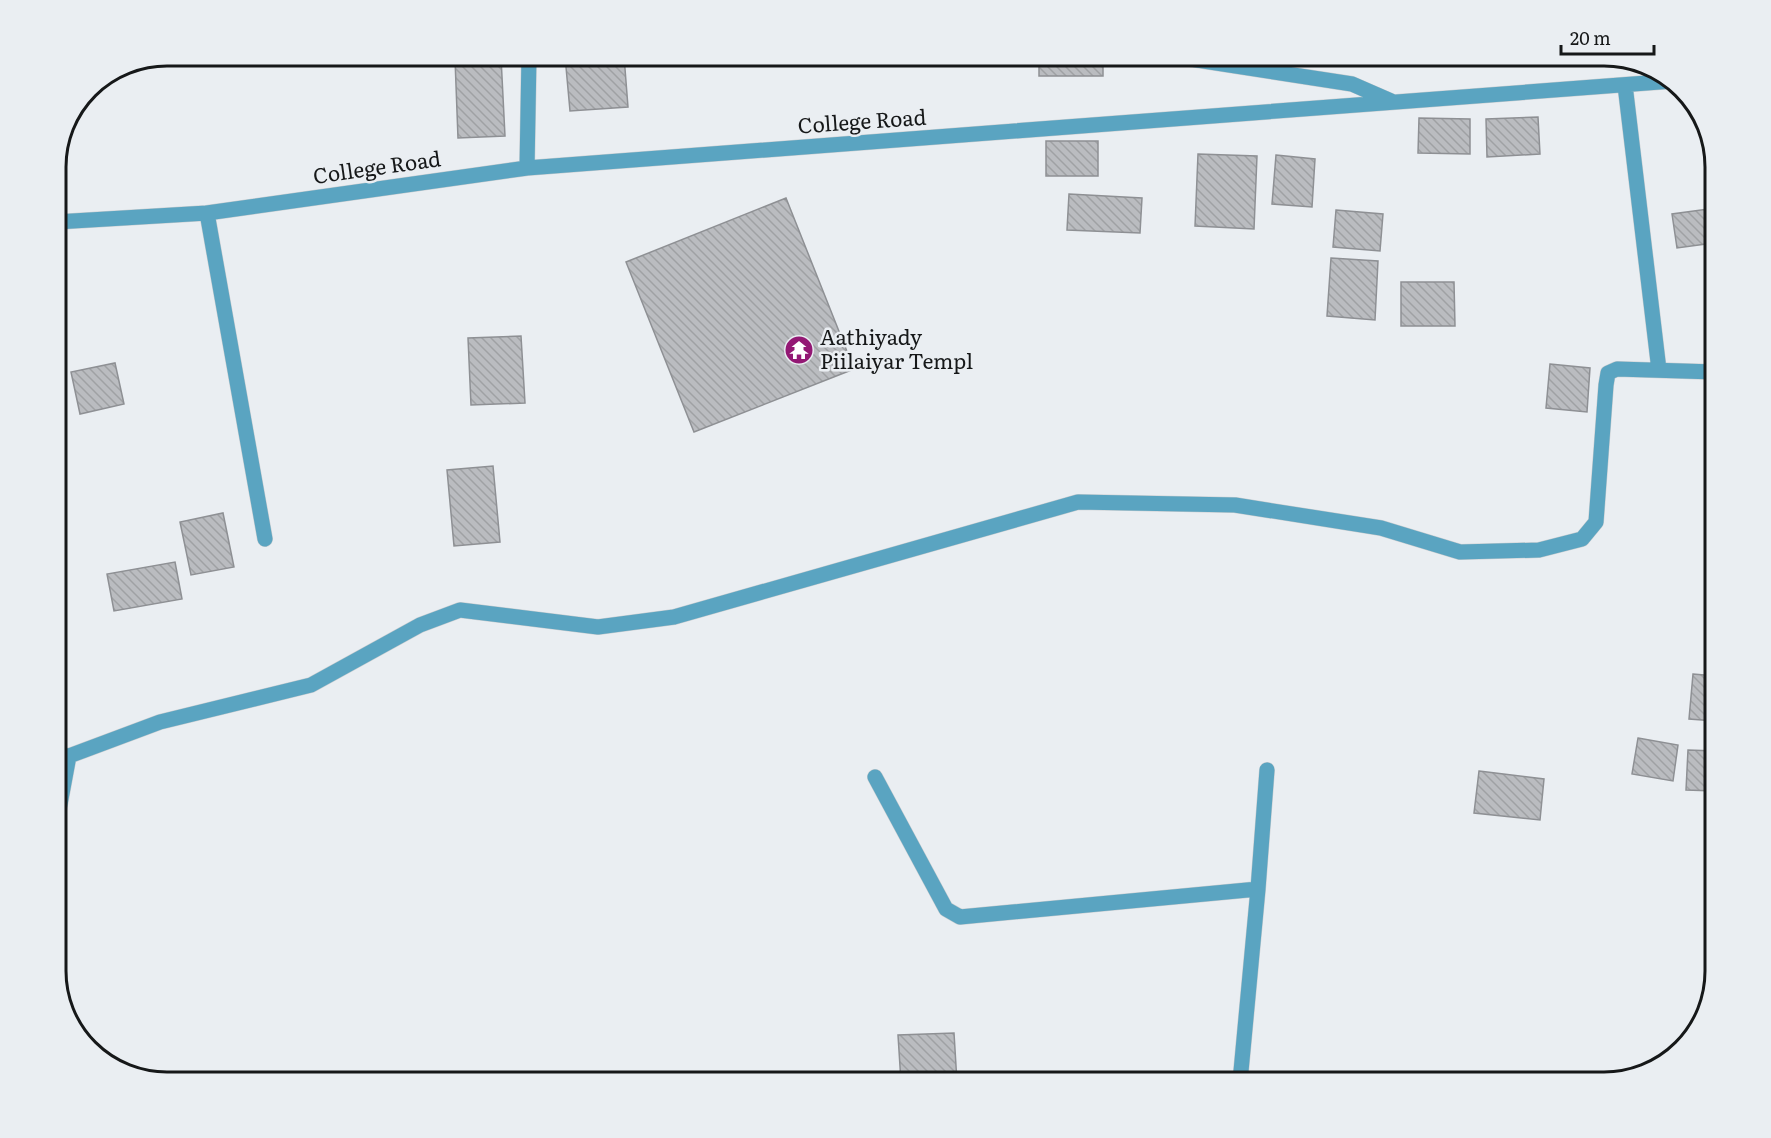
<svg xmlns="http://www.w3.org/2000/svg" width="1771" height="1138" font-family="Literata,serif">
<defs>
<pattern id="building-back-hatch" width="6" height="6" patternUnits="userSpaceOnUse" patternTransform="scale(1.5)"><rect width="6" height="6" fill="#babcc0"/><path d="M-1 5l2 2M0 0l6 6M5-1l2 2" fill="none" stroke="#9fa1a4"/></pattern>
</defs>
<rect width="100%" height="100%" fill="#eaeef2"/>
<!-- building -->
<path fill="url(#building-back-hatch)" stroke="#8e9094" stroke-width="1.5" d="M565,56H624L628,107L570,111Z
M1039,56H1103V76H1039Z
M501,57L505,136L458,138L455,59Z
M1538,117L1540,154L1487,157L1486,119Z
M1419,118L1470,119V154L1418,153Z
M1046,141H1098V176H1046Z
M1198,154L1257,156L1254,229L1195,226Z
M1276,155L1315,159L1312,207L1272,204Z
M1069,194L1142,198L1140,233L1067,230Z
M786,198L854,369L694,432L626,262Z
M1708,209L1713,243L1677,248L1672,214Z
M1336,210L1383,214L1380,251L1333,247Z
M1331,258L1378,261L1375,320L1327,316Z
M1401,282H1454L1455,326H1401Z
M521,336L525,403L471,405L468,338Z
M115,363L124,404L80,414L71,372Z
M1550,364L1590,368L1587,412L1546,408Z
M493,466L500,542L454,546L447,470Z
M223,513L234,567L191,575L180,522Z
M175,562L182,599L114,611L107,574Z
M1693,674L1715,676V721L1689,719Z
M1638,738L1678,745L1673,781L1632,774Z
M1688,750L1715,751V791L1686,790Z
M1479,771L1544,779L1540,820L1474,813Z
M954,1033L957,1082H901L898,1035Z"/>
<g fill="none" stroke-linecap="round" stroke-linejoin="round">
<!-- minor casing -->
<g stroke="#c8cccf" stroke-width="16">
<path id="minor" d="M1182,56L1184,58L1352,84L1391,101
M1625,85L1659,370
M527,168L529,56
M207,213L265,539
M56,222L207,213L527,168L1673,81
M56,755L69,756L160,722L311,685L420,625L460,610L598,627L674,617L1078,502L1235,505L1381,528L1460,552L1539,550L1582,539L1596,522L1606,385L1608,373L1617,369L1715,372
M875,777L946,909L960,917L1258,889
M56,826L69,756
M1240,1082L1258,889L1267,770"/>
</g>
<!-- minor -->
<use href="#minor" stroke="#5aa4c1" stroke-width="15"/>
</g>
<!-- icons -->
<defs>
<g id="temple-disc" transform="scale(1.5)"><circle r="9.5" fill="#931874" stroke="#eaeef2"/><path d="M0-6L5-2H3V0L6.5 2.5H4V6H1.5V3h-3V6H-4V2.5H-6.5L-3 0V-2H-5Z" fill="#fff"/></g>
</defs>
<g fill-rule="evenodd">
<use href="#temple-disc" x="799" y="350"/>
</g>
<g text-anchor="middle" stroke-width="5" stroke-linejoin="round" paint-order="stroke">
<!-- street labels -->
<g font-size="21" fill="#161819" stroke="#eaeef2">
<text transform="translate(862 122) rotate(-4)" y="7">College Road</text>
<text transform="translate(377 168) rotate(-8)" y="7">College Road</text>
</g>
<!-- poi labels -->
<g font-size="21" fill="#161819" stroke="#eaeef2" text-anchor="start">
<text x="820" y="345">Aathiyady<tspan x="820" dy="24">Piilaiyar Templ</tspan></text>
</g>
</g>
<!-- crop -->
<path d="M0 0H1771V1138H0ZM167 66H1604A101 101 0 0 1 1705 167V971A101 101 0 0 1 1604 1072H167A101 101 0 0 1 66 971V167A101 101 0 0 1 167 66Z" fill="#eaeef2" fill-rule="evenodd"/>
<path fill="none" stroke="#161819" stroke-width="3" d="M167 66H1604A101 101 0 0 1 1705 167V971A101 101 0 0 1 1604 1072H167A101 101 0 0 1 66 971V167A101 101 0 0 1 167 66Z"/>
<!-- scale -->
<path d="M1561 45v9h93v-9" fill="none" stroke="#161819" stroke-width="3"/>
<text x="1570" y="45" font-size="18" fill="#161819" stroke="#eaeef2" stroke-width="4.5" paint-order="stroke">20 m</text>
</svg>
